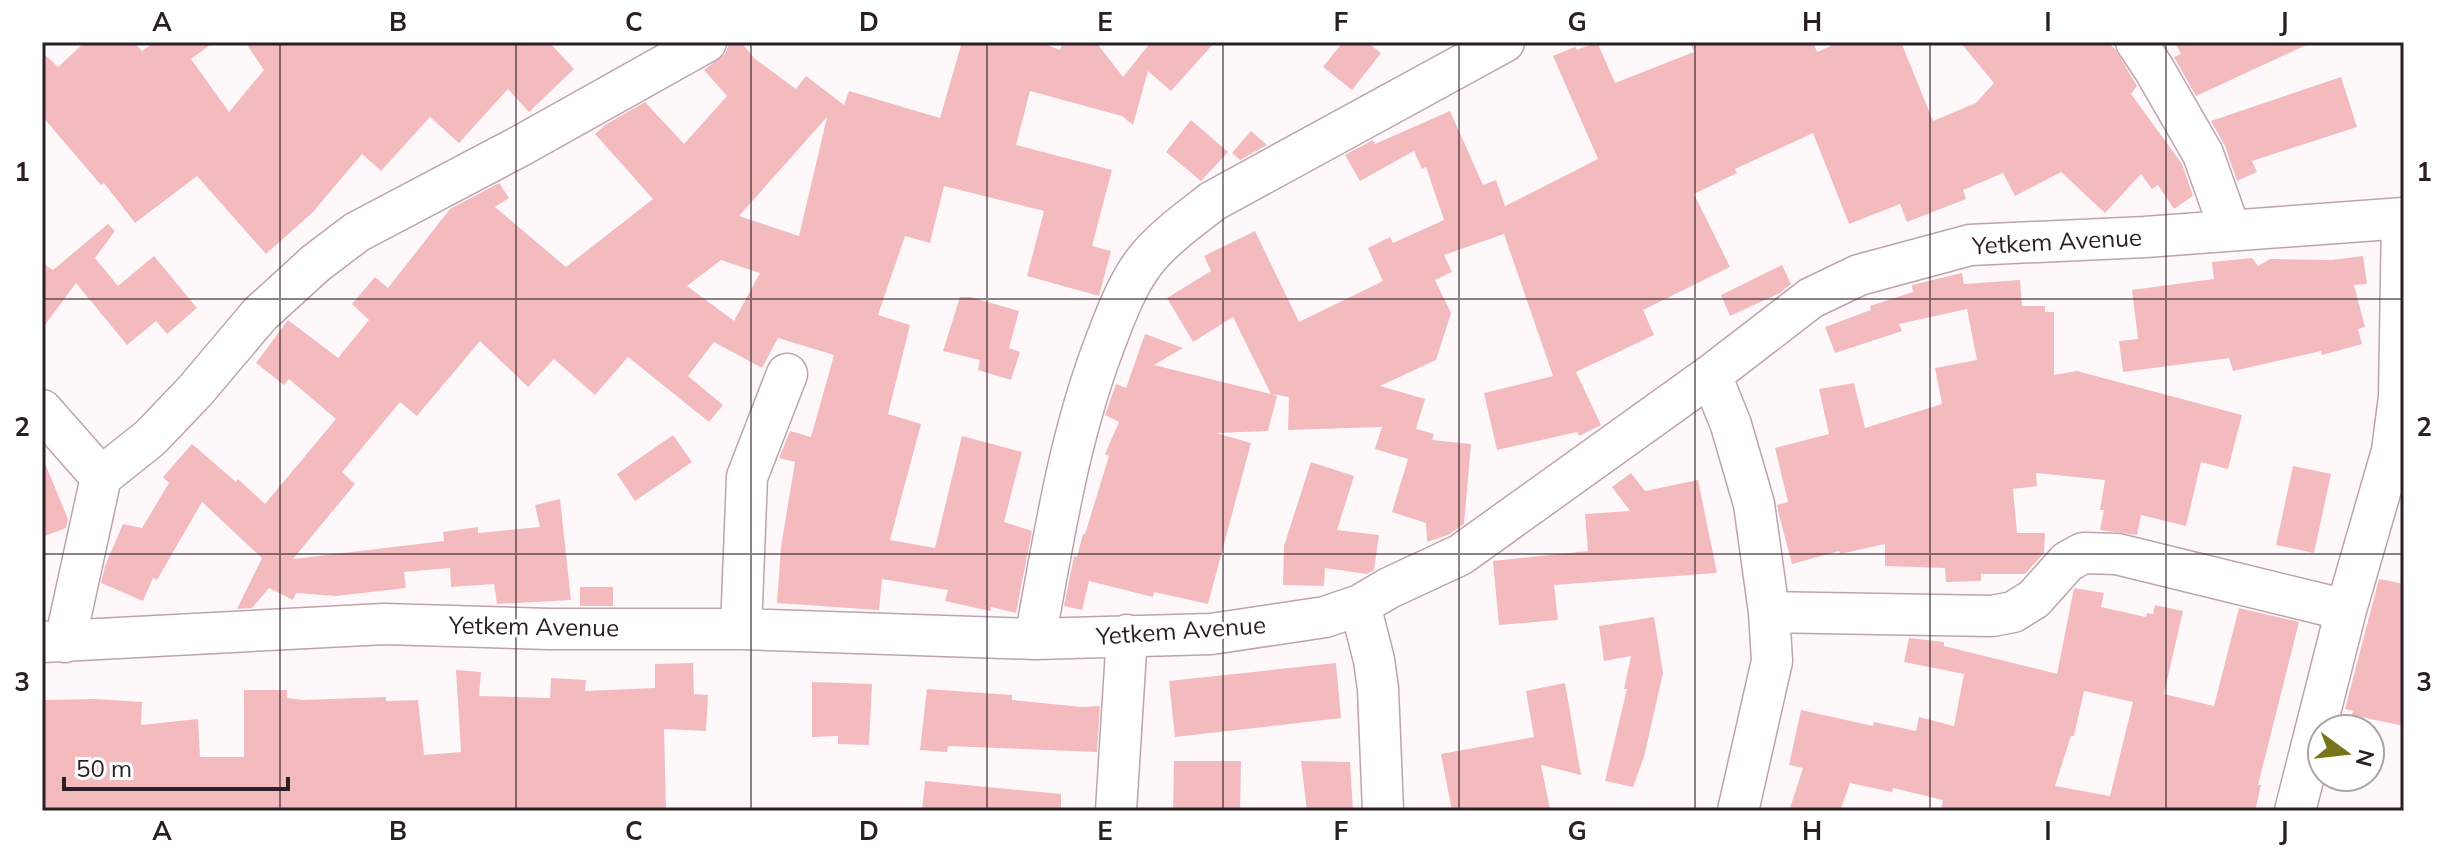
<svg xmlns="http://www.w3.org/2000/svg" width="2446" height="853" font-family="Mulish,sans-serif">
<rect width="100%" height="100%" fill="#fef8fa"/>
<!-- building -->
<path fill="#f4bbbe" fill-rule="evenodd" d="M85,42H134L142,51L155,42H214L191,59L229,112L264,70L245,42H549L574,69L529,112L508,89L459,143L430,117L381,171L362,154L312,213L266,254L197,176L135,223L104,183L101,185L42,116V52L58,67Z
M730,42H741L755,59L796,89L806,76L844,105L849,91L940,118L962,42H1040L1060,50L1063,42H1096L1123,77L1151,42H1215L1171,91L1148,71L1133,125L1122,116L1030,91L1016,145L1112,170L1092,246L1111,251L1099,296L1027,276L1044,211L944,186L930,243L905,236L878,315L910,325L888,414L921,424L890,540L935,548L962,436L1022,452L1004,522L1032,531L1016,613L991,607L990,611L945,601L948,590L882,579L879,610L777,603L781,547L795,462L779,458L790,431L811,437L834,355L778,338L762,368L714,342L688,376L723,405L709,422L628,357L595,395L554,359L528,387L480,341L417,416L400,402L342,472L355,484L293,559L444,541L443,532L478,527V533L540,527L535,505L560,499L571,600L497,604L494,584L451,587L450,568L404,572L406,588L336,596L296,593L293,600L269,588L252,608L237,609L262,558L202,502L157,580L153,578L143,601L101,583L105,566L123,524L142,528L169,483L163,477L192,444L236,482L238,479L265,504L336,419L289,379L284,385L256,363L288,320L338,358L369,320L352,304L375,277L388,288L450,209L499,183L509,198L495,207L566,267L653,199L595,134L605,125L645,102L684,144L727,96L704,70L725,54ZM827,117L799,236L739,216ZM721,260L760,273L734,321L687,286Z
M1343,42H1367L1381,53L1352,90L1323,67Z
M1597,42L1615,83L1694,52L1690,42H1813L1817,52L1840,42H1901L1933,121L1976,103L1994,83L1960,42H2107L2115,49L2137,86L2131,94L2182,164L2193,196L2174,209L2158,185L2152,189L2141,174L2105,213L2061,172L2015,196L2003,173L1963,190L1966,199L1907,222L1900,204L1849,224L1813,133L1735,169L1737,173L1694,194L1730,267L1643,310L1654,335L1576,372L1601,425L1579,436L1577,432L1497,450L1484,393L1553,376L1504,234L1444,255L1452,272L1435,280L1451,313L1436,360L1380,386L1425,399L1416,429L1434,434L1432,440L1471,444L1464,524L1448,535L1427,542L1426,523L1392,512L1408,459L1375,449L1382,427L1288,430L1289,397L1271,394L1277,396L1268,431L1216,433L1251,443L1208,604L1154,592L1153,597L1089,581L1082,610L1064,606L1074,556L1077,557L1083,534H1085L1109,456L1105,454L1119,422L1105,415L1116,384L1126,388L1145,334L1183,348L1154,365L1271,394L1233,317L1193,342L1167,298L1211,271L1204,256L1255,231L1299,322L1383,281L1368,248L1390,237L1393,243L1444,220L1426,167L1422,169L1414,151L1360,181L1345,155L1373,140L1375,144L1450,111L1483,185L1496,180L1505,206L1598,159L1553,56L1575,47L1577,50Z
M2175,42H2313L2196,96L2174,57L2181,54Z
M2341,77L2357,127L2252,161L2257,172L2237,181L2225,146L2211,121Z
M1191,120L1228,152L1201,181L1166,152Z
M1251,131L1267,145L1240,160L1232,153Z
M108,224L115,231L95,258L118,286L154,256L197,308L167,334L156,321L127,345L76,283L42,329V263L53,270Z
M2363,256L2367,284L2354,285L2365,327L2358,329L2362,344L2322,355L2321,351L2233,371L2229,358L2123,372L2119,341L2138,339L2132,290L2214,279L2212,262L2252,258L2258,266L2270,259L2332,260Z
M1782,265L1791,284L1780,293L1730,316L1721,295Z
M1962,273L1964,284L2020,280L2022,306H2045V312H2054V375L2077,371L2242,415L2228,469L2201,462L2186,526L2141,515L2137,535L2100,530L2104,510H2100L2105,480L2036,473L2037,486L2013,489L2017,533H2045L2044,553L2025,574H1981V581L1946,582L1945,568L1885,566V544L1840,554L1839,551L1792,564L1779,515L1777,505L1788,502L1775,448L1829,434L1819,389L1854,383L1865,428L1942,404L1935,368L1977,360L1967,309L1899,324L1902,331L1835,353L1825,327L1871,310L1870,306L1913,292L1912,285Z
M960,297H970L1019,311L1009,348L1020,352L1011,380L978,370L980,360L943,351Z
M673,435L692,462L635,501L617,474Z
M42,456L68,519L66,528L42,537Z
M1311,462L1354,476L1337,530L1379,535L1374,570L1367,574L1325,568L1324,586L1283,585L1284,546Z
M2293,466L2331,474L2314,553L2276,545Z
M1631,473L1645,491L1698,480L1717,573L1554,585L1558,620L1499,625L1493,561L1588,551L1585,514L1630,511L1612,487Z
M2379,579L2404,584V726L2352,715L2353,711L2345,709Z
M580,587H613V606H580Z
M2074,588L2104,593L2101,607L2146,617L2147,613L2153,614L2155,605L2183,611L2164,694L2214,706L2239,608L2299,622L2258,785H2261L2255,811H1941L1943,800L1893,788L1892,792L1850,783L1840,811H1789L1803,768L1789,765L1801,710L1873,726L1874,722L1916,731L1919,717L1954,726L1964,674L1904,662L1909,638L1944,642V646L2057,674ZM2084,691L2133,702L2110,796L2055,786L2071,736H2074Z
M1654,617L1663,673L1644,757L1633,787L1605,781L1627,689H1624L1631,656L1604,661L1599,626Z
M693,663L694,694L708,695L706,731L664,729L666,811H42V700L95,699L142,702L141,725L198,719L200,757H244V690H287V698L303,700L386,697V701L418,700L424,755L461,752L456,670L481,672L479,696L550,698L551,678L586,680L585,691L655,688V664Z
M1336,663L1341,718L1175,737L1169,681Z
M812,682L872,684L869,745L838,744V736L812,737Z
M1565,683L1581,775L1541,765L1550,809L1537,811H1452L1441,754L1534,737L1526,691Z
M927,689L1012,695V700L1082,707L1100,706L1097,752L948,746L947,752L920,750Z
M1174,761H1241L1240,811H1173Z
M1301,761L1350,762L1353,811H1307Z
M925,781L1061,794V811H922Z"/>
<g fill="none" stroke-linecap="round" stroke-linejoin="round">
<!-- minor casing -->
<g stroke="#bda3ad" stroke-width="43">
<path id="minor" d="M2136,42L2154,69L2203,154L2230,230
M1711,375L1731,425L1754,504L1769,612L1772,661L1738,811
M42,410L101,477L65,642
M101,477L150,438L195,391L260,314L316,263L357,232L522,145L706,42
M1360,605L1374,660L1378,689L1383,811
M1769,612L1992,616L2013,612L2034,599L2067,562L2083,553L2117,554L2346,610
M741,629L747,477L787,374
M1035,639C1054,538 1068,440 1105,343C1115,317 1127,284 1145,261C1163,238 1190,219 1213,201L1504,42
M42,642L384,624L549,629H741L1035,639L1211,634L1325,617L1360,605L1389,588L1460,555L1711,375L1811,298L1859,275L1970,245L2145,237L2404,218
M1116,811L1127,635
M2295,811L2346,610L2392,451L2399,397L2402,218"/>
</g>
<!-- minor -->
<use href="#minor" stroke="#fff" stroke-width="40"/>
</g>
<!-- grid -->
<path fill="none" stroke="#2a1f24" stroke-width="2" stroke-opacity="0.55" d="M280,42V811M516,42V811M751,42V811M987,42V811M1223,42V811M1459,42V811M1695,42V811M1930,42V811M2166,42V811M42,299H2404M42,554H2404"/>
<g text-anchor="middle" stroke-width="6" stroke-linejoin="round" paint-order="stroke">
<!-- street labels -->
<g font-size="24" fill="#2a1f24" stroke="#fff">
<text transform="translate(2057 242) rotate(-3)" y="8">Yetkem Avenue</text>
<text transform="translate(534 627) rotate(1)" y="8">Yetkem Avenue</text>
<text transform="translate(1181 631) rotate(-4)" y="8">Yetkem Avenue</text>
</g>
</g>
<!-- border -->
<rect width="2446" height="853" fill="none" stroke="#ffffff" stroke-width="88"/>
<!-- north arrow -->
<g transform="translate(2346 753) rotate(105)"><circle r="38" fill="#ffffff" stroke="#aaa5a7" stroke-width="2"/>
<path d="M0-6L14 30L0 20L-14 30Z" fill="#787419"/>
<text y="-12" font-size="22" font-weight="bold" text-anchor="middle" fill="#2a1f24">N</text>
</g>
<!-- scale -->
<path d="M64 777v12h224v-12" fill="none" stroke="#2a1f24" stroke-width="4"/>
<text x="76" y="777" font-size="24" fill="#2a1f24" stroke="#ffffff" stroke-width="6" paint-order="stroke">50 m</text>
<rect x="44" y="44" width="2358" height="765" fill="none" stroke="#2a1f24" stroke-width="3"/>
<g font-size="26" text-anchor="middle" font-weight="bold" fill="#2a1f24">
<text x="162" y="31">A</text>
<text x="398" y="31">B</text>
<text x="634" y="31">C</text>
<text x="869" y="31">D</text>
<text x="1105" y="31">E</text>
<text x="1341" y="31">F</text>
<text x="1577" y="31">G</text>
<text x="1812" y="31">H</text>
<text x="2048" y="31">I</text>
<text x="2284" y="31">J</text>
<text x="22" y="181">1</text>
<text x="2424" y="181">1</text>
<text x="22" y="436">2</text>
<text x="2424" y="436">2</text>
<text x="22" y="691">3</text>
<text x="2424" y="691">3</text>
<text x="162" y="840">A</text>
<text x="398" y="840">B</text>
<text x="634" y="840">C</text>
<text x="869" y="840">D</text>
<text x="1105" y="840">E</text>
<text x="1341" y="840">F</text>
<text x="1577" y="840">G</text>
<text x="1812" y="840">H</text>
<text x="2048" y="840">I</text>
<text x="2284" y="840">J</text>
</g>
</svg>
